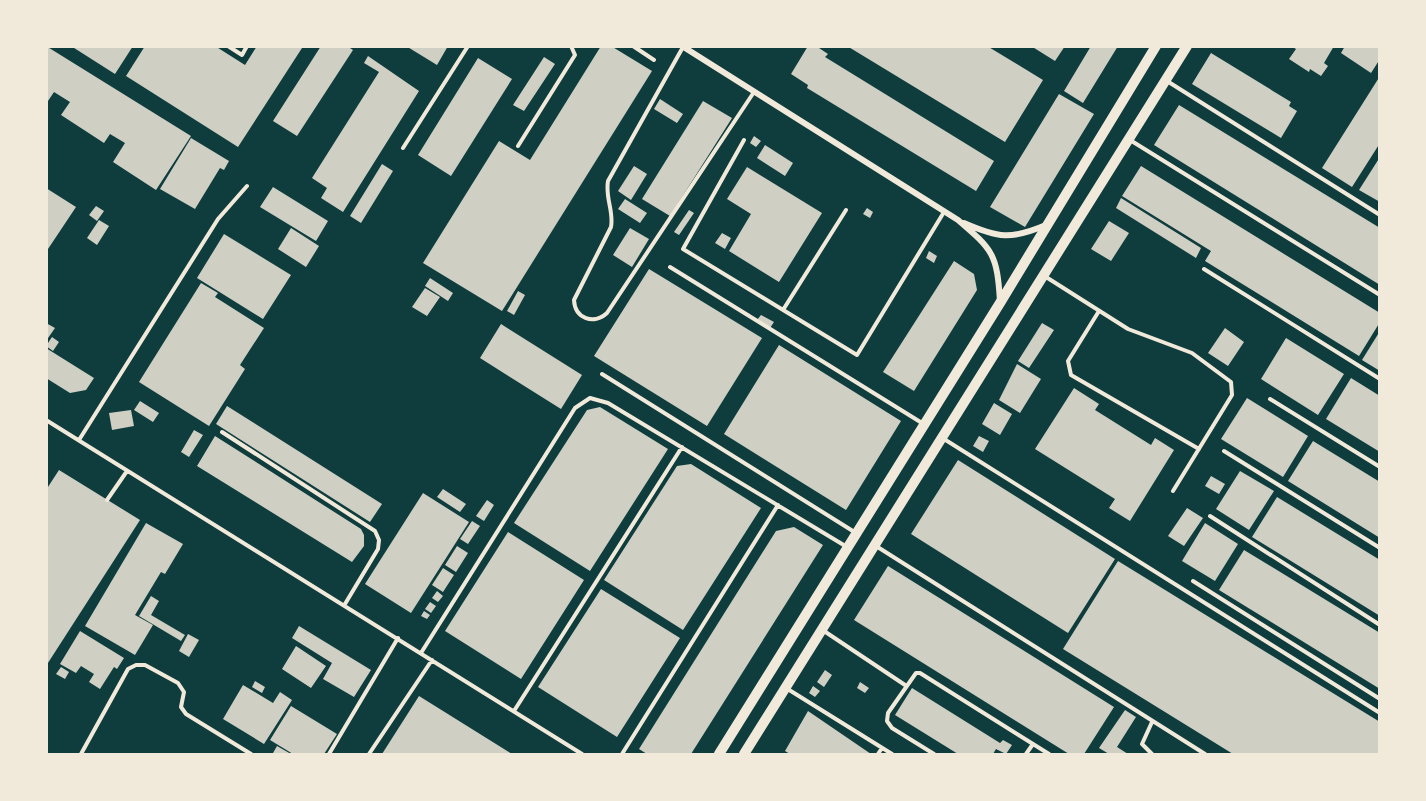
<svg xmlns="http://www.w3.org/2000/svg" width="1426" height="801" font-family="Overpass,sans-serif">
<rect width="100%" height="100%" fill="#0f3d3e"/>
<!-- building -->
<path fill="#cfcfc3" d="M46,46L191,136L156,190L113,162L125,143L110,134L104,143L61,115L70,102L54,92L46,104Z
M71,46H133L115,74Z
M145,46H215L245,65L257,46L302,48L238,147L126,76Z
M321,46H347L353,50L297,136L273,121Z
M406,46H448L437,65Z
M601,46H611L652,71L502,311L423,263L499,141L530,160Z
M808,46H816L828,54L825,57L994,161L976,191L807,88L808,85L791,74Z
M847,46H987L1043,80L1005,142Z
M1031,46H1065L1055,61Z
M1091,46H1118L1083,103L1064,91Z
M1291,46H1334L1324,63L1328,66L1321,76L1310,69L1309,72L1289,59L1296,49Z
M1345,46H1380V59L1371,73L1341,53Z
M1211,53L1291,102L1289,106L1297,111L1281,138L1192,84Z
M368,56L419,91L343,212L321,198L327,188L312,178L379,72L364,63Z
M544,57L555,64L524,111L513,105Z
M478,58L512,79L451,176L418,155Z
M1380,76V143L1352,187L1322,168Z
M1059,94L1094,114L1025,227L990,207Z
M660,99L683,114L677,123L654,109Z
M703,101L732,118L670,216L642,199Z
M1179,105L1380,228V285L1154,145Z
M754,136L761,141L756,147L750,143Z
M191,138L229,161L224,170L220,168L195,209L160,189Z
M765,145L793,163L785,176L757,158Z
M1380,157V202L1359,190Z
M382,164L393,171L361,223L350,216Z
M634,166L647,174L631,200L618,191Z
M1141,166L1380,313V322L1359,356L1205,261L1211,251L1122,196Z
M747,167L822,213L779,282L729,251L751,214L727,199Z
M273,187L328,221L316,241L260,207Z
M46,188L76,207L46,252Z
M1121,198L1201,248L1196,258L1116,208Z
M625,199L647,213L640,223L618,209Z
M96,206L104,211L97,221L89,215Z
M867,208L873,212L870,218L863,214Z
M689,210L694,213L679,235L674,232Z
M99,220L109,226L97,245L87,238Z
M1109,221L1129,233L1111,261L1091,249Z
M291,228L319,246L306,267L278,249Z
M630,228L649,239L632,267L613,255Z
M722,233L731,238L725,249L715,243Z
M224,234L291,275L263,319L197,278Z
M929,251L937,256L934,263L926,258Z
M954,261L974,274L977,290L914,391L883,372Z
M649,269L762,338L707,426L594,356Z
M430,278L453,293L448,301L425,286Z
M201,283L218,293L215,297L264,328L240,365L245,369L209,426L139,382Z
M425,288L440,297L427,316L412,307Z
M518,291L525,295L514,315L507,311Z
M761,315L774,322L770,328L757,320Z
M46,323L55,328L46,341Z
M1042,323L1054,330L1029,368L1018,361Z
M501,324L582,375L561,409L480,358Z
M1225,328L1244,342L1228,366L1208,353Z
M1380,331V371L1362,360Z
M52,337L59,342L53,351L46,346Z
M1286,338L1344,374L1318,415L1261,379Z
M779,345L901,421L846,510L724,434Z
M46,348L94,378L86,390L70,393L46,378Z
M1017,364L1041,379L1020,413L999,400Z
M1351,378L1380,396V452L1326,419Z
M1074,388L1099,404L1095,410L1151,445L1155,438L1174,450L1130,521L1109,508L1115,499L1035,449Z
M1247,398L1308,436L1283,477L1221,439Z
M140,401L159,413L153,422L134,410Z
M994,403L1012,414L1000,435L982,424Z
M227,406L382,504L370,522L216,424Z
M600,407L668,449L590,571L514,523L587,410Z
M131,410L134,426L112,430L109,413Z
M194,430L203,435L189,457L181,452Z
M215,436L361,529L364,535V546L352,562L197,466Z
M979,436L989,441L983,452L973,446Z
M1313,441L1380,482V538L1288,481Z
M958,460L1115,559L1068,633L911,534Z
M691,464L761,508L683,630L604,580L677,466Z
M59,470L140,520L46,666V490Z
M1240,471L1274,491L1249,530L1216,509Z
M1211,476L1225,484L1219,494L1205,486Z
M443,489L466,504L460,512L437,497Z
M423,493L469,522L411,613L365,584Z
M1277,497L1380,560V616L1252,537Z
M487,500L494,505L484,521L476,516Z
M1187,508L1203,518L1184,546L1168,536Z
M472,521L480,526L468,544L460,539Z
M146,523L183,544L165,574L161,572L135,615L153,625L135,655L85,626Z
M1205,523L1238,544L1215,581L1182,561Z
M794,527L823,545L691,754H647L639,749L776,531Z
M508,532L584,580L521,679L445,631Z
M457,546L468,553L456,572L445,565Z
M1244,550L1380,633V689L1219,590Z
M1118,561L1380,722V754H1233L1063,649Z
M888,566L1114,707L1084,754H1069L854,620Z
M443,568L454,575L443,592L432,585Z
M601,589L680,638L617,737L538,687Z
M437,591L443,596L438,602L432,598Z
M151,596L159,601L151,615L185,635L181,641L139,616Z
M430,602L436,606L431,613L425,609Z
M424,611L430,615L427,619L421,616Z
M299,626L371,670L354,697L323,679L332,663L292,638Z
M80,631L124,658L117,669L114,667L100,689L89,682L94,674L81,666L76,673L60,664Z
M188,634L199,640L189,657L179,651Z
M296,646L326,666L311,688L282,669Z
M61,667L69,672L65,679L56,674Z
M825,670L832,675L824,687L817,682Z
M255,681L265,687L262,693L252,687Z
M860,682L869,688L865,693L857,688Z
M243,685L273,703L280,692L292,700L264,744L223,719Z
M813,686L820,691L815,697L809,693Z
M912,688L1000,743L1003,740L1012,745L1006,754L996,749L993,754H958L895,715Z
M419,696L512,754H382Z
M291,706L337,734L324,754H293L270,740Z
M1125,710L1136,717L1117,747L1128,754H1109L1099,748Z
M808,711L871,754H790L785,751Z
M277,746L291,754L273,753Z"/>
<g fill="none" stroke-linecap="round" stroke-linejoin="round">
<!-- service -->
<path stroke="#f1e9da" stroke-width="4" d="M228,46L242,55L247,46
M633,46L654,60
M683,47L608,181C605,198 614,211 611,227L574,300C575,319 594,325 607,313L754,92
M1167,81L1380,215
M744,140L683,249L857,355L944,212
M1130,140L1380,295
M518,146L575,55L571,46
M403,148L468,46
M670,267L922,423
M1204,269L1380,379
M1046,277L1128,329L1192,353L1231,382L1232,395L1173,491
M783,310L846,210
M1099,311L1068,361L1071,375L1199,449
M602,374L856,533
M1270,399L1380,467
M46,420L582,754
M222,432L375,531L379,540L378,549L345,604
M944,439L1380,713
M79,440L218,219L247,186
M1224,451L1380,548
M107,500L127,471
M1210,516L1380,625
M876,546L1205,754
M1193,581L1380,699
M824,631L905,685
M421,653L575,408L590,398L608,403L847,547
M786,688L892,754
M514,711L682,447
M81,754L128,669L136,665H145L178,683L184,692L181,707L186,714L251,754
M329,754L398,638
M369,754L432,660
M622,754L778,505
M878,754L882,748
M934,754L892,728L887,721L888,713L916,673H920L1049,754
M1026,754L1033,744
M1152,754L1142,744L1152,722"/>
<!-- minor -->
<path stroke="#f1e9da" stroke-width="6" d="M682,46L958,220C993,250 997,254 1000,301
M964,223C998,238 1011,240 1046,225"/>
<!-- secondary -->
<path stroke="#f1e9da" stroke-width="10" d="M719,754L1000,303L1156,46
M744,754L1187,46"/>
</g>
<!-- border -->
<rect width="1426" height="801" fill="none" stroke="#f1e9da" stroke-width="96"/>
</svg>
